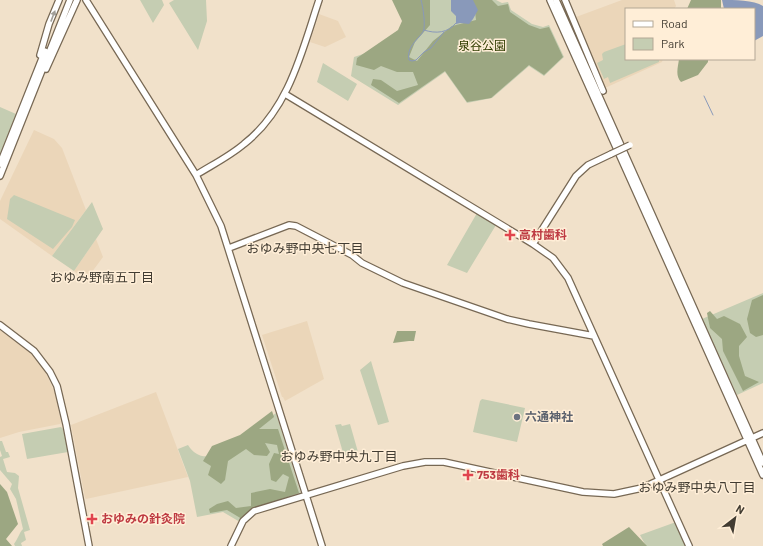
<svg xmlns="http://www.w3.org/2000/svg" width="763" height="546" font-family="Barlow,'Noto Sans JP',sans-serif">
<rect width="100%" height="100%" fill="#f1e1ca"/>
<!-- built -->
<path fill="#ebd6b9" d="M622,0H674L676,6L674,9H626V59H663L662,62L605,88L576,17Z
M319,14L338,21L346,37L325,47L310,42Z
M34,130L54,139L62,148L86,210L52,256L0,219V201Z
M96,239L103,257L86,280L74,271Z
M307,321L324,379L285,401L283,397H282L262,335Z
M0,330L28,351L44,369L55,393L61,422L60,424L19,432L0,438Z
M156,392L188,477L86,499L85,498L71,425Z"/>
<!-- green -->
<path fill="#c5cdb2" d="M140,0H162L164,5L153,23Z
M174,0H206L207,21L198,50L169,3Z
M396,0H496L502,3L508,2L511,10L532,24L543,27L549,25L564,57L544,76L529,66L492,98L467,103L445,72L398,105L351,76L354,57L390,45L406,28Z
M626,44V59H659V62L610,83L608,77L604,79L597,63L603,60L602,54L604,52Z
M323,63L357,84L348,101L317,82Z
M0,107L16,114L0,155Z
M14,195L75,220L72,227L53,249L7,219L10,199Z
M92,202L103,229L74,271L52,256Z
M477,213L496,225L467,273L447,265Z
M763,293V383L737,395L702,319Z
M371,361L389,422L378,425L360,370Z
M482,399L525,408L517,442L473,432L480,401Z
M276,413L301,494L256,509L240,522L223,512L197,517L190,481L178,449L188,445C195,456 205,459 216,454Z
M341,424L342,426L350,424L358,452L344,456L335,425Z
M61,427L63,429L68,452L27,459L22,434Z
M0,441H2L6,452H8L10,457L3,459L7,472L15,473L19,476L18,488L30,530L24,532L26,540L21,543L22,546H15L14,544C18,539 19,533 23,529L16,499L10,489L12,484L0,470V457L2,456L0,450Z
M676,522L687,546H646L640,535Z"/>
<!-- forest -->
<path fill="#9ca782" d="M392,0H430V25L415,42L409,57L417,61L433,41L452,26L476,20L474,3L469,0H492L498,6L508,4L510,12L529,25L540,29L549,27L563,57L544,75L529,65L491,98L467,102L445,71L399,103L371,85L373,79L381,80L397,91L418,85L413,72H397L381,66L374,70L356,65L357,58L398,30L402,21Z
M691,0H721V9H687Z
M679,59H708V62L698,75L681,82C675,76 678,67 679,59Z
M763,295V335L756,337L750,333L747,319L752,300Z
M710,311L717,319L724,316L740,324L747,337L739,346V356L745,376L759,382L743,391L723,351L722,339L710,328L707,313Z
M397,331H416L414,341H409L393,343Z
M272,411L274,417L259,429H278L299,493L252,509L242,519L227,510L210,513L209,509L217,504L228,501L236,508L251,506V493L270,489L285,492L289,477L283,474L276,482L271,480L269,464L274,453L279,454L277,445L265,443L270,452L267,456L254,455L246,449L228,461L225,480L221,484L208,475L211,466L203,461L212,446L240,435Z
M0,484L7,492L18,524L6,539L12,546H0Z
M629,527L647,546H603L602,544Z"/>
<!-- water -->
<path fill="#8999ba" d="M451,0H473L478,10L473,19L469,24L460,23L456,24V16L451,11Z
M722,0C734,0 754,0 763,6V36L754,41V9H724Z"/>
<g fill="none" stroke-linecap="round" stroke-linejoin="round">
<!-- stream -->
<path stroke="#8999ba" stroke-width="1" d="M421,0C423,6 426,27 423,32C417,40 406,48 409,60L412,61L416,60L424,52L431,48L444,32
M424,30C436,34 448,33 456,23
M704,96L713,115"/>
<!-- secondary casing -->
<g stroke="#776854" stroke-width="8">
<path id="secondary" d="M86,0L196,175L221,226L322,546
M550,0L763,475
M556,0L763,463
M565,0L603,91
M40,55L49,24L59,0
M46,69L77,0
M285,94L533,244L553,258L568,278L689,546
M0,164L45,51
M196,175C212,165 230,156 244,144C289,109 302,51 319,0
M0,176L70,0
M533,244L576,176L588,165L611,154
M229,248L289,225L296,226L352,255L362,263L403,283L507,319L529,324L594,336
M0,325L34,351L50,372L57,386L66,424L89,546
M231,546L243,521L254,511L403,466L425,462H444L583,492L614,494L642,488L763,433"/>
</g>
<!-- secondary -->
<use href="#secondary" stroke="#fff" stroke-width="5.5"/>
<!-- secondary-bridge casing -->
<g stroke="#776854" stroke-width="8" stroke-linecap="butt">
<path id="secondary-bridge" d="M611,154L630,145"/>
</g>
<!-- secondary-bridge -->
<use href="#secondary-bridge" stroke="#fff" stroke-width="5.5"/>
</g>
<!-- one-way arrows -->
<defs><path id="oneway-solid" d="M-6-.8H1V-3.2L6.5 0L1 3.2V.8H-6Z"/></defs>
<use fill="#a09e98" href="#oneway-solid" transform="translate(53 16) rotate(-69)"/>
<!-- markers -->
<g fill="#e0444e" stroke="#ffeed7" stroke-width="1.5">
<path d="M508 229h4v4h4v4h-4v4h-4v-4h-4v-4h4z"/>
<path d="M466 469h4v4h4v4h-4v4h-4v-4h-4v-4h4z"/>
<path d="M90 513h4v4h4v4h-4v4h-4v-4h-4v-4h4z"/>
</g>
<circle fill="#6b7280" stroke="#ffeed7" stroke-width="1.5" cx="517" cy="417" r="4"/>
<g text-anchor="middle" stroke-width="3" stroke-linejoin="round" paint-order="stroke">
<!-- park labels -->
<g font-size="12" fill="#313d00" stroke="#ffeed7">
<text x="482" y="50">泉谷公園</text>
</g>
<!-- health labels -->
<g font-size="12" font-weight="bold" fill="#be3a42" stroke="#ffeed7" text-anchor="start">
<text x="519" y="239">高村歯科</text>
<text x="477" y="479">753歯科</text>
<text x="101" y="523">おゆみの針灸院</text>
</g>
<!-- worship labels -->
<g font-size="12" font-weight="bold" fill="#5b616d" stroke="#ffeed7" text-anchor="start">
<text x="525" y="421">六通神社</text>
</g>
<!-- neighbourhood labels -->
<g font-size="13" fill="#423c32" stroke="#ffeed7">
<text x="305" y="253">おゆみ野中央七丁目</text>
<text x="102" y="282">おゆみ野南五丁目</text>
<text x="339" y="461">おゆみ野中央九丁目</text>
<text x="697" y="492">おゆみ野中央八丁目</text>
</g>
</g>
<!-- legend -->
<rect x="625" y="8" width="130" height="52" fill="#ffeed7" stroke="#b3a795"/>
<rect x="633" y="21" width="20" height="6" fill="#ffffff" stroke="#b3a795"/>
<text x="661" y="28" font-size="12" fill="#423c32">Road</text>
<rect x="633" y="38" width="20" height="12" fill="#c5cdb2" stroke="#b3a795"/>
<text x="661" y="48" font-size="12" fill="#423c32">Park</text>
<!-- north arrow -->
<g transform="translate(735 518) rotate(31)" stroke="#ffeed7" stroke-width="3" paint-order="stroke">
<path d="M0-3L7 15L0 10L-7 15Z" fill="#423c32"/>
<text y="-6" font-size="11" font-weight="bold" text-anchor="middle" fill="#423c32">N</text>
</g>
</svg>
